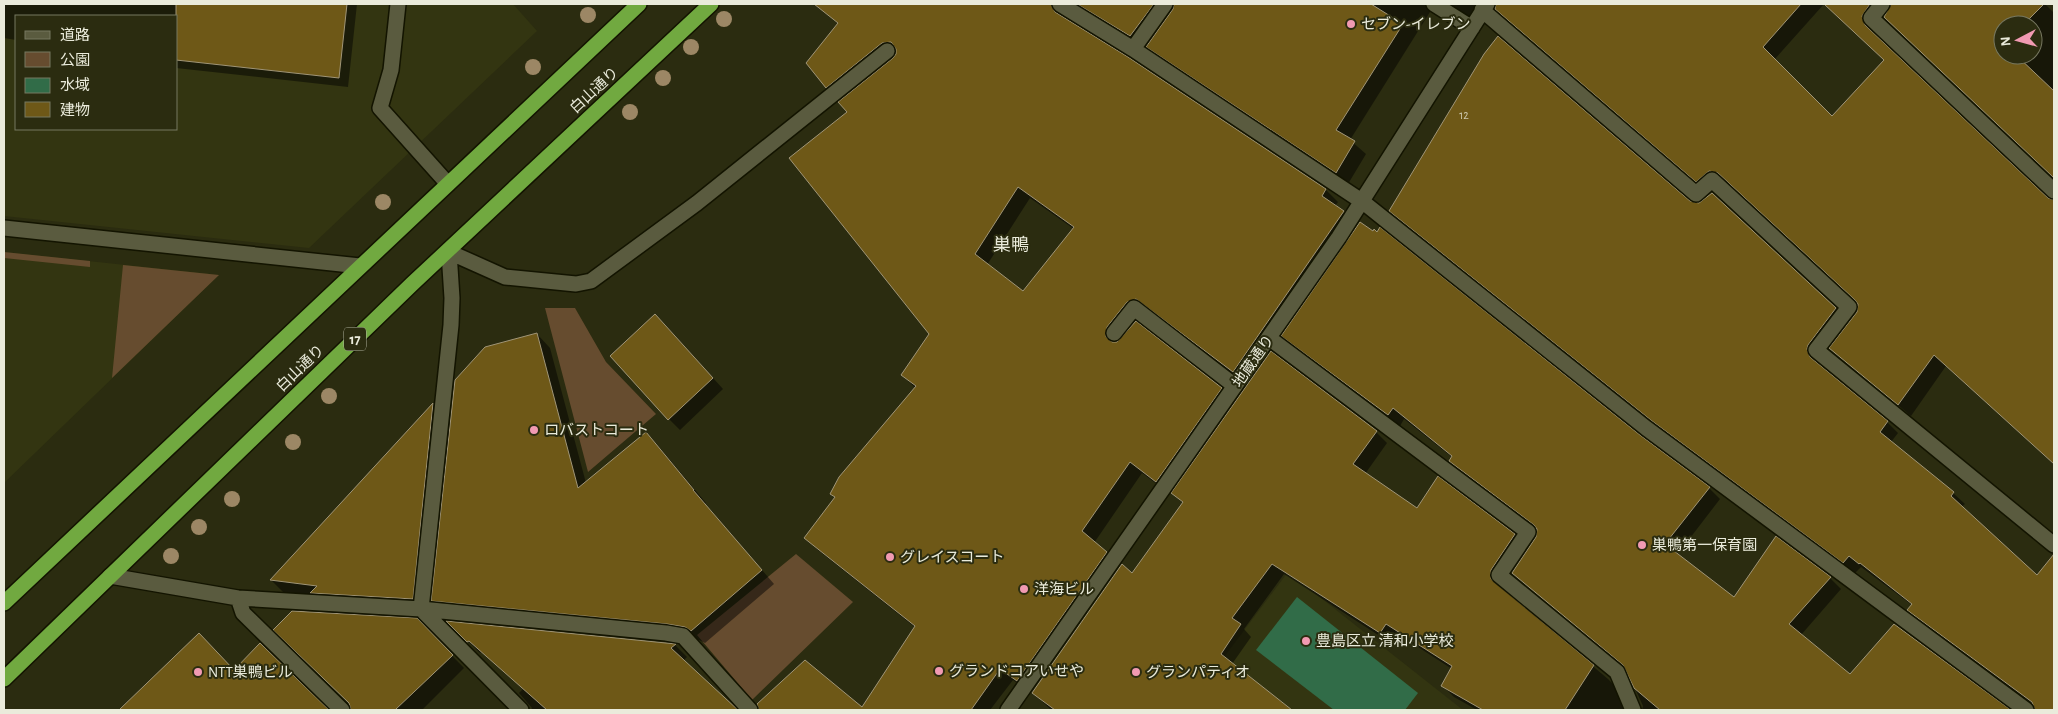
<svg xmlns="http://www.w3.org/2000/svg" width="2058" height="714" font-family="'Alegreya Sans','Noto Sans JP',sans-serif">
<rect width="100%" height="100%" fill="#2b2c10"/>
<!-- built -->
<path fill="#333511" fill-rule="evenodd" d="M4,4H513L537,31L309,248L4,216ZM16,16H176V129H16Z
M4,252L219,275L4,483Z
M1288,572L1463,710H1184Z"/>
<!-- green -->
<path fill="#664c2f" d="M4,252L90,261V267L4,258Z
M123,265L219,275L112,378Z
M545,308H575L606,362L656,414L588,472Z
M796,554L853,602L752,700L697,635Z"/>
<!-- water -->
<path fill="#316c48" d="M1297,597L1418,693L1405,710H1334L1256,650Z"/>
<!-- shadow -->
<path fill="#0007" fill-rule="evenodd" d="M4,4H357L348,87L176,68V16H16V40L4,38Z
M847,4H1435L1350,140L1366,154L1348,184L1160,58L1148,46L1177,5L1170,10L1143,48L1064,11L1063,19L1127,58L1326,190L1338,202L1335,206L1356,224L1245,383L1149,310L1139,314L1122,335L1221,389L1233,401L1169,493L1142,473L1094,543L1118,565L1029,692L1013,680L990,710H760L761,708H862L916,628L818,550L806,538L836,498L832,494L915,388L903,375L931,334L848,112L897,55H893L839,99L827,87L839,24L832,17ZM1030,198L1074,229L1024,293L987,265Z
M1449,4H1824L1774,60L1832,118L1885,61L1825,4H2045L2054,13V177L1897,29L1891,8L1887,10L1873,29L1876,37L2051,201H2054V464L1946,366L1911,416L1831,348L1858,313L1859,304L1858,301L1732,185L1722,182L1709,193L1495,7L1482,25ZM2003,25H2033V55H2003Z
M1712,194L1847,320L1819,356L1817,361L1820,367L1887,422L1898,433L1891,442L1953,493L1965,504L1961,507L2054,592V710H2036V707L1920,621L1909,610L1912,605L1861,567L1855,573L1665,432L1402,222L1391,211L1689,202L1699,204Z
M666,326L723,389L680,430L669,419Z
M537,334L550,348L586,483L646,433L659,447L706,503L705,504L774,584L705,643L699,640L681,637L446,613L435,602L433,619L415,618L464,668L422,710H356L275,630L333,614L323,604L292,601L271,580L433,405L451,423Z
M1283,335L1639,436L1709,488L1720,499L1677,555L1734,599L1830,578L1841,589L1801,635L1850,676L1895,626L2009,710H1642L1643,706L1626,668L1513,573L1537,537L1538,529L1461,472L1450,461L1452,457L1404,419L1400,426L1294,347Z
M1376,432L1387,443L1365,474L1417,510L1438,478L1514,535L1526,546L1502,581V590L1608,679L1620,691L1629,710H1477L1454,697L1443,686L1452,669L1398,634L1392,644L1284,574L1244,629L1251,637L1232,664L1290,710H1051L1033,692L1133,574L1184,504L1173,493Z
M449,622L675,645L687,657L683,661L736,710H531L532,708L519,693L523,689L482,652L480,653Z
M199,635L234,671L260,645L328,710H121Z"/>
<!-- building -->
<path fill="#6e5817" stroke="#a09577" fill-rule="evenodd" d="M176,4H347L339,78L176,60Z
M814,4H1051L1055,12L1128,57L1326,189L1322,196L1344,211L1233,372L1136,299L1127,302L1107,327L1106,337L1112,342H1117L1136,321L1222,388L1156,482L1130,462L1082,531L1107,552L1017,681L1000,669L971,710H759L757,704L805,660L862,707L915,626L804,538L835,497L830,494L839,477L916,386L901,375L929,334L789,158L847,112L838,102L893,58L896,54V49L891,42L882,43L826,88L806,63L838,23ZM1018,187L1074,227L1023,291L975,254Z
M1077,4H1154L1130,36Z
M1174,4H1371L1403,24L1336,130L1355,141L1336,173L1146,47L1173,9Z
M1496,4H1801L1763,47L1832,116L1884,60L1824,4H1870L1862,16L1865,25L2048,198L2054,200V464L1934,355L1898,405L1829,348L1857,312L1858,304L1855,300L1718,173L1709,171L1696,182L1495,9Z
M1891,4H2044L2023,25H2003V55H2016L2054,91V178L1884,17Z
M1498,36L1690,201L1699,203L1712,193L1836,308L1808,345L1807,349L1810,357L1888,421L1880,432L1954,492L1951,496L2037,575L2054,554V710H2035L2032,702L1907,610L1912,604L1860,563L1859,564L1849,556L1843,563L1652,421L1389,211L1484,54Z
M1360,222L1373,231L1374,229L1377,232L1380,227L1640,435L1710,487L1665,544L1734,597L1776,536L1831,577L1789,624L1850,674L1894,624L2011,710H1660L1634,688L1623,665L1512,573L1536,537L1537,529L1534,525L1449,461L1452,456L1393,408L1388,415L1281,336Z
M655,314L713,378L668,420L610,356Z
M537,333L578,488L646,432L694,490H693L762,570L691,631L685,627L667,624L431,601L455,380L485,347Z
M1271,351L1377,431L1353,464L1417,508L1438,476L1515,534L1491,570V579L1594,665L1565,710H1483L1441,686L1452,666L1386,624L1380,633L1272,564L1232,618L1241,624L1221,654L1292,710H1055L1032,693L1122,564L1132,573L1183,502L1171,493Z
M433,403L413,599L310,593L317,586L270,580Z
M292,611L417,618L453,655L395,710H351L349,703L273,630Z
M446,621L676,644L671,648L738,710H547L469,641L467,642Z
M199,633L234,670L260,643L329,710H119Z"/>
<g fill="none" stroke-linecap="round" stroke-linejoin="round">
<!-- minor casing -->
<g stroke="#131400" stroke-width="18">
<path id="minor" d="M398,4L391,70L380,108L448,184
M1060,4L1133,49L1363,202L1646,428L2026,710
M1434,4L1472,28
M1882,4L1871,18L2054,191
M1482,10L1696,194L1712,180L1849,307L1816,350L2054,545
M1133,49L1165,4
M4,228L360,266
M1114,333L1134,308L1235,386
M1269,338L1528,532L1499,575L1617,672L1633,710
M110,576L238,598L421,609L666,633L683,636L750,710
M238,598L243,613L342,710
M521,710L421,609L451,325L452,298L449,252L505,277L576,284L591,281L697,203L887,51
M1008,710L1339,237L1487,4"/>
</g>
<!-- highway casing -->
<g stroke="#131400" stroke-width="18">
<path id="highway" d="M4,603L639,4
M4,679L412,284L711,4"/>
</g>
<!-- minor -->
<use href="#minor" stroke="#5a5b3f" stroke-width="15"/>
<!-- highway -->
<use href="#highway" stroke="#71a940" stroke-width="15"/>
</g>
<!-- trees -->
<g fill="#9c8765">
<circle cx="588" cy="15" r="8"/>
<circle cx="724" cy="19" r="8"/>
<circle cx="691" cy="47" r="8"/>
<circle cx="533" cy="67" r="8"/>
<circle cx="663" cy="78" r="8"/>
<circle cx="630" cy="112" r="8"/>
<circle cx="383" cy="202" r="8"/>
<circle cx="329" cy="396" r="8"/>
<circle cx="293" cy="442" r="8"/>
<circle cx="232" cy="499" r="8"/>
<circle cx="199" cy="527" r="8"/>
<circle cx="171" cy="556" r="8"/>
</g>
<!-- markers -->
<g fill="#f19ab2" stroke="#2b2c10" stroke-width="2">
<circle cx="1351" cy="24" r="5"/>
<circle cx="534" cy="430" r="5"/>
<circle cx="1642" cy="545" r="5"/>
<circle cx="890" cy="557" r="5"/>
<circle cx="1024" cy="589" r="5"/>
<circle cx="1306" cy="641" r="5"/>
<circle cx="939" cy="671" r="5"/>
<circle cx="198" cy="672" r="5"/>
<circle cx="1136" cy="672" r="5"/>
</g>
<g text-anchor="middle" stroke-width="4" stroke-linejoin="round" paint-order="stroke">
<!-- number labels -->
<g font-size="12" fill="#cbc6aa">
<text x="1464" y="119">12</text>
</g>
<!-- shield labels -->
<rect fill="#2b2c10" stroke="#b1b29e" stroke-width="1" x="344" y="327.5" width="22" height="23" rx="4"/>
<g font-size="14" font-weight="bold" fill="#eaebdb">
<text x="355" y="344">17</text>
</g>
<!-- poi labels -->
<g font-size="15" fill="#eaebdb" stroke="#2b2c10" text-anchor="start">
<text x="1361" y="29">セブン-イレブン</text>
<text x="544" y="435">ロバストコート</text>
<text x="1652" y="550">巣鴨第一保育園</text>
<text x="900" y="562">グレイスコート</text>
<text x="1034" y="594">洋海ビル</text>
<text x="1316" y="646">豊島区立 清和小学校</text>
<text x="949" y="676">グランドコアいせや</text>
<text x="208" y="677">NTT巣鴨ビル</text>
<text x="1146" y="677">グランパティオ</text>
</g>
<!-- street labels -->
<g font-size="15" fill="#eaebdb" stroke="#2b2c10">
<text transform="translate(594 90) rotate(-43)" y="5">白山通り</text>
<text transform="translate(1253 361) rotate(-55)" y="5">地蔵通り</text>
<text transform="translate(300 368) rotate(-44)" y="5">白山通り</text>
</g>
<!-- quarter labels -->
<g font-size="18" fill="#eaebdb" stroke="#2b2c10">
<text x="1011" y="251">巣鴨</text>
</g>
</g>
<!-- border -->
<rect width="2058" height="714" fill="none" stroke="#eaebdb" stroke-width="10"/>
<!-- legend -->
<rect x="15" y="15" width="162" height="115" fill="#2b2c10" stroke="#777861"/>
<rect x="25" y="31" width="25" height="8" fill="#5a5b3f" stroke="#777861"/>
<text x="60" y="40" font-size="15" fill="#eaebdb">道路</text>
<rect x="25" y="52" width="25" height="15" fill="#664c2f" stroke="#777861"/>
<text x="60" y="65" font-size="15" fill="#eaebdb">公園</text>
<rect x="25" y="78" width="25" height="15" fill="#316c48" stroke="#777861"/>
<text x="60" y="90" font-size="15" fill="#eaebdb">水域</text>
<rect x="25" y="102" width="25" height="15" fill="#6e5817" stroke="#777861"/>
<text x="60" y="115" font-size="15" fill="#eaebdb">建物</text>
<!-- north arrow -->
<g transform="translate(2018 40) rotate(264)"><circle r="24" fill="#2b2c10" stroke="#777861"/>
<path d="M0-4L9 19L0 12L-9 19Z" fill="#f19ab2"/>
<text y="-8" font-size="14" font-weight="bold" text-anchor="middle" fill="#eaebdb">N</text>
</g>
</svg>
